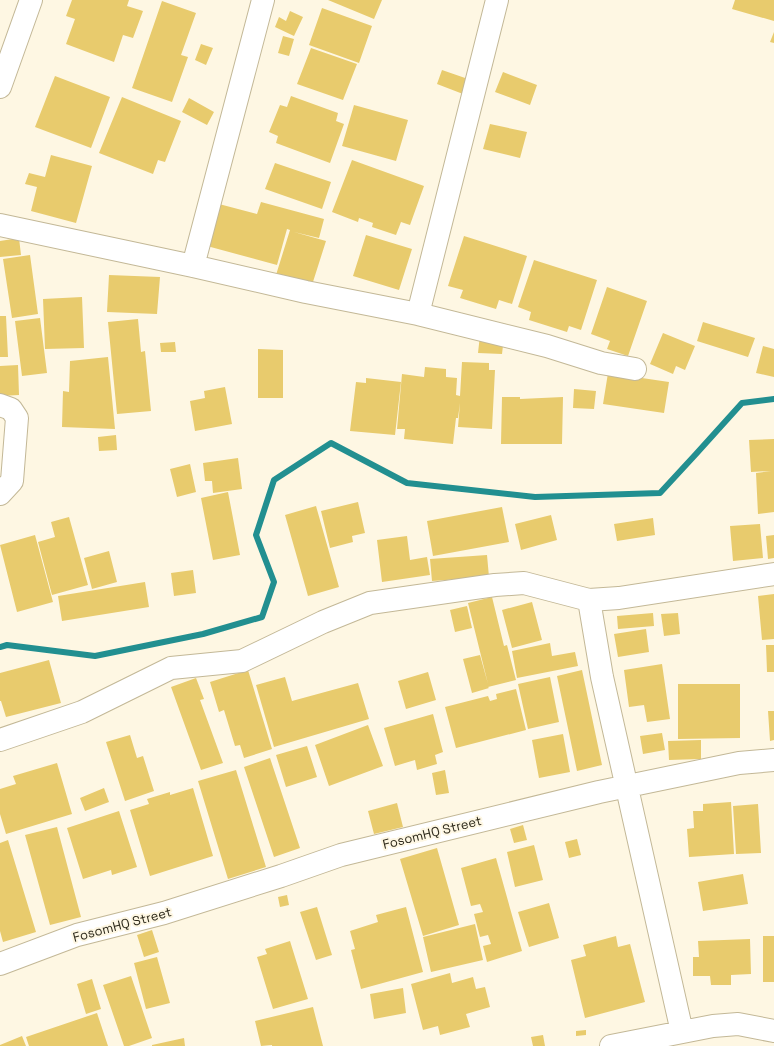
<svg xmlns="http://www.w3.org/2000/svg" width="774" height="1046" font-family="'Space Grotesk',sans-serif">
<rect width="100%" height="100%" fill="#fef7e3"/>
<g fill="none" stroke-linecap="round" stroke-linejoin="round">
<!-- stream -->
<path stroke="#228f90" stroke-width="6" d="M0,647L7,645L95,656L203,634L262,617L274,582L256,535L274,480L331,443L407,483L535,497L660,493L696,454L742,403L774,399"/>
</g>
<!-- building -->
<path fill="#e8cb6d" d="M72,0H129L127,6L143,11L133,38L123,35L114,62L66,44L75,19L66,16Z
M328,0H382L374,19Z
M735,0H774V21L732,9Z
M162,1L196,13L181,55L188,57L172,102L132,88Z
M322,8L372,26L359,63L309,45Z
M290,11L303,17L294,36L275,27L279,17L286,21Z
M774,32V43L770,42Z
M283,36L294,39L289,56L278,53Z
M201,44L213,48L206,65L195,60Z
M311,48L357,64L343,100L297,84Z
M442,70L468,79L463,94L437,84Z
M503,72L537,85L530,105L495,92Z
M55,76L110,97L91,148L35,127Z
M291,96L338,113L336,121L344,124L330,163L276,143L278,136L269,132L280,105L287,107Z
M122,97L181,121L165,162L158,160L153,174L99,153Z
M189,98L214,112L207,125L182,112Z
M354,105L408,120L396,161L342,146Z
M490,124L527,132L520,158L483,149Z
M51,155L92,166L76,223L31,211L37,187L25,184L29,173L45,177Z
M352,160L424,186L410,225L401,222L396,235L372,227L373,223L359,218L358,222L332,212Z
M275,163L331,182L322,209L265,189Z
M261,202L324,219L319,238L294,232L326,241L312,285L276,275L290,230L287,229L277,265L207,246L219,204L257,214Z
M366,235L412,249L399,290L353,276Z
M464,236L527,256L512,304L499,300L496,309L460,298L463,290L448,286Z
M19,238L21,255L0,257V241Z
M30,255L38,314L12,318L3,259Z
M534,260L597,280L581,330L569,326L567,332L529,320L531,312L518,307Z
M109,275L160,277L157,314L107,312Z
M607,287L647,301L628,356L607,349L610,341L591,334Z
M82,297L84,348L45,349L43,299Z
M0,316H6L8,357H0Z
M40,318L47,373L22,376L15,321Z
M138,319L141,352L145,351L151,411L117,414L108,322Z
M703,322L755,338L748,357L697,341Z
M663,333L695,346L685,370L676,366L673,374L650,364Z
M480,335L504,337L502,354L478,353Z
M175,342L176,352H161L160,343Z
M763,346L774,349V377L756,373Z
M258,349L283,350V398H258Z
M108,357L115,429L62,427L63,391L69,392L70,361Z
M462,362L489,363V370H495L492,429L458,427L460,403L458,418H456L453,444L404,439L405,429H397L402,374L424,377L425,367L446,369V377L457,378L456,395L460,396Z
M18,365L19,395L0,396V366Z
M608,373L669,382L664,413L603,404Z
M366,378L401,382L395,435L350,431L356,382L366,383Z
M225,387L232,424L195,431L190,401L205,398L204,391Z
M574,389L596,391L594,409L573,408Z
M502,397H520V399L563,397L562,444H501Z
M116,435L117,450L99,451L98,437Z
M774,439V512L758,514L756,473L771,471L751,472L749,440Z
M238,458L242,489L213,493L212,481H205L203,463Z
M190,464L196,492L177,497L170,469Z
M228,492L240,555L213,560L201,498Z
M358,502L365,533L352,536L353,542L330,548L321,511Z
M316,506L339,587L308,596L285,515Z
M502,507L509,542L433,556L427,521Z
M551,515L557,540L521,550L515,524Z
M69,517L88,585L52,595L38,542L55,537L51,522Z
M653,518L655,535L617,541L614,524Z
M760,524L763,558L733,561L730,526Z
M35,535L53,602L17,612L0,545Z
M774,535V558L768,559L766,536Z
M407,536L410,560L427,557L430,575L382,582L377,540Z
M109,551L117,582L92,589L84,558Z
M487,555L489,577L432,581L430,559Z
M193,570L196,593L174,596L171,573Z
M145,582L149,607L62,621L58,596Z
M774,594V639L762,640L758,596Z
M492,597L504,646L507,645L516,680L488,687L489,688L472,693L463,659L480,655L488,684L468,603Z
M532,602L542,640L512,648L502,610Z
M467,606L472,628L455,632L450,610Z
M653,613L654,626L618,629L617,616Z
M678,613L680,634L664,636L661,614Z
M646,629L649,652L618,657L614,634Z
M550,643L552,656L575,652L578,666L517,678L512,651Z
M766,645H774V672H767Z
M49,660L61,703L6,717L1,701H0V673Z
M662,664L670,719L647,722L644,705L629,707L624,670Z
M248,670L272,749L244,758L240,745L235,746L224,710L219,712L210,682Z
M582,670L602,765L577,771L557,676Z
M428,672L436,700L406,709L398,681Z
M285,677L292,701L358,683L369,719L274,747L256,685Z
M550,677L559,722L528,729L518,684Z
M196,678L204,699L200,700L223,763L201,770L171,687Z
M678,684H740V738L678,739Z
M516,689L526,730L456,748L445,707L488,696L490,701L497,699L496,694Z
M768,711H774V740L770,741Z
M433,714L443,752L435,755L437,764L417,770L415,760L395,766L384,728Z
M368,725L383,766L329,786L315,745Z
M662,733L665,750L643,754L640,736Z
M563,734L570,772L539,778L532,740Z
M130,735L137,758L143,756L154,791L125,801L106,742Z
M701,740V759L669,760L668,741Z
M307,746L317,777L286,787L276,755Z
M270,758L300,848L274,857L244,767Z
M57,763L72,814L6,834L0,814V789L16,784L13,776Z
M236,770L266,867L228,879L198,781Z
M445,770L449,793L436,795L432,773Z
M104,788L109,802L85,811L80,798Z
M193,788L213,856L150,876L130,810L149,804L147,799L170,792V795Z
M731,802L734,854L689,857L687,829L694,828L693,811H703V804Z
M397,803L403,827L374,834L368,811Z
M758,804L761,853L736,854L733,806Z
M119,811L137,867L112,875L111,870L83,879L67,828Z
M523,825L527,840L514,843L510,829Z
M57,827L81,917L50,925L25,835Z
M577,839L581,855L569,858L565,842Z
M8,840L36,932L3,942L0,931V843Z
M534,845L543,880L515,887L507,852Z
M437,848L459,925L423,936L400,859Z
M496,858L522,951L487,962L483,946L491,944L488,935L480,937L474,914L483,912L480,904L471,906L461,868Z
M743,874L748,904L703,911L698,882Z
M287,895L289,905L280,907L278,897Z
M549,903L559,938L529,947L518,912Z
M317,907L332,955L316,960L300,912Z
M406,907L423,972L361,989L351,950L355,949L350,931L378,922L376,915Z
M475,924L483,960L431,972L423,937Z
M152,930L159,952L144,957L137,935Z
M616,936L618,947L630,944L645,1002L585,1018L571,960L586,956L583,945Z
M763,936H774V982H763Z
M750,939L751,974L731,975V985H711L710,976H693V957H699L698,941Z
M290,941L308,999L273,1009L257,957L267,954L265,949Z
M157,957L170,1003L146,1009L134,963Z
M450,973L452,983L473,977L476,989L485,987L490,1007L466,1014L470,1027L440,1035L438,1026L423,1030L411,984Z
M131,976L152,1038L129,1046H124L103,985Z
M92,979L101,1009L86,1014L77,984Z
M403,988L406,1013L374,1019L370,994Z
M313,1007L323,1046H272V1045L261,1046L255,1021Z
M97,1013L108,1046H29L26,1037Z
M586,1030V1035L576,1036V1031Z
M543,1035L545,1046H533L531,1037Z
M22,1036L26,1046H0V1045Z
M184,1038L185,1046H152V1045Z"/>
<g fill="none" stroke-linecap="round" stroke-linejoin="round">
<!-- minor casing -->
<g stroke="#c3b897" stroke-width="24">
<path id="minor" d="M0,87L31,0
M0,225L193,266L306,292L418,314L547,346L601,363L635,369
M193,266L263,0
M418,314L497,0
M0,405L11,409L17,418L12,481L0,494
M589,600L602,677L682,1032
M0,740L82,712L171,668L242,661L323,622L370,603L495,585L524,583L589,600L619,598L774,574
M0,964L77,935L164,913L281,876L341,855L599,792L739,763L774,760
M611,1046L713,1026L738,1024L774,1031"/>
</g>
<!-- minor -->
<use href="#minor" stroke="#fff" stroke-width="22"/>
</g>
<g text-anchor="middle" stroke-width="4" stroke-linejoin="round" paint-order="stroke">
<!-- street labels -->
<g font-size="13" fill="#2d291b" stroke="#fef7e3">
<text transform="translate(432 832) rotate(-14)" y="5">FosomHQ Street</text>
<text transform="translate(122 924) rotate(-15)" y="5">FosomHQ Street</text>
</g>
</g>
</svg>
